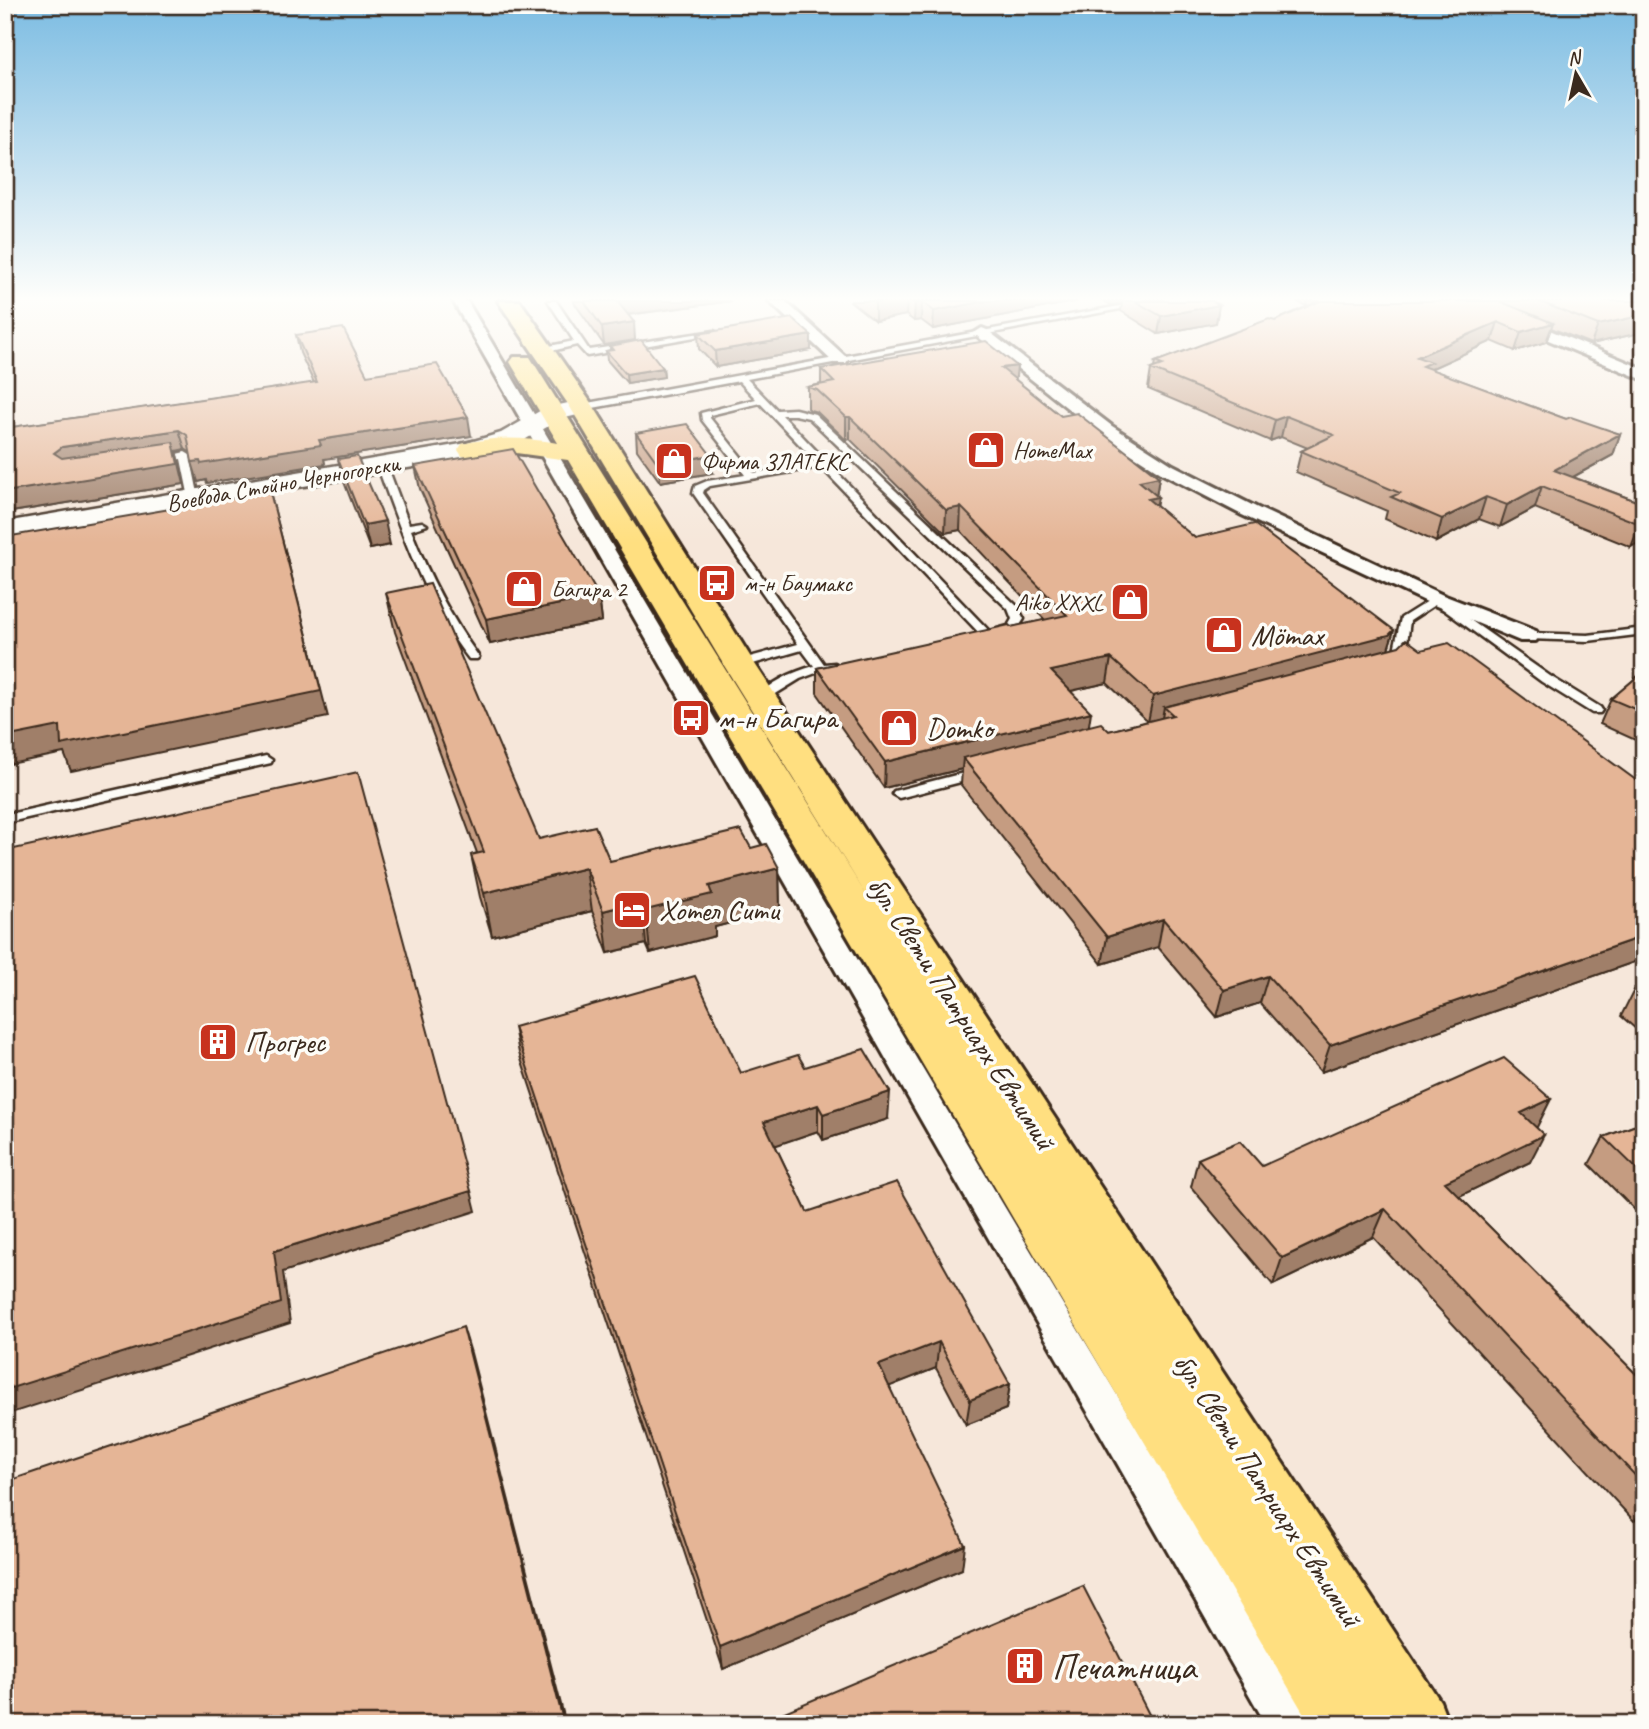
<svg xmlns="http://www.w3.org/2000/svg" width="1649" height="1729" font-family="Caveat,sans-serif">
<rect width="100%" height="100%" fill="#fdfcf7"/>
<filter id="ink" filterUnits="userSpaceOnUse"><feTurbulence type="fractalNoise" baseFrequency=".0143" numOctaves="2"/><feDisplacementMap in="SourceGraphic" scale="14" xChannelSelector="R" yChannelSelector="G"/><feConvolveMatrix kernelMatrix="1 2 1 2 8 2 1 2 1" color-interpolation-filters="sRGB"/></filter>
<g filter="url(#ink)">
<!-- built -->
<path fill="#f6e7da" d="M5,301H1644V1724H5Z"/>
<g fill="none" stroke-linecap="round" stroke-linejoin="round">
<!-- lane casing -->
<g stroke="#3b2a1e" stroke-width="5">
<path id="lane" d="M548,301H556L589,350L714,331L718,333L587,356L577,345L543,353L540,352V348L574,341Z
M1147,301H1163L747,379L777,410L795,409L815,414L1017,606L1024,619L1016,631L994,634V630L1008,626L1012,619L1008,609L809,418L795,415H782L993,635L991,637H983L821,467L710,486L704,490L703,493L824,664L835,663L841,667L839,670L816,673L800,679L761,703L755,699C770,683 792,672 814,666L802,650L739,668L735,667V661L798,644L693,493L695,486L707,481L745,475L702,420L701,413L756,399L739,381L582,410L577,407L582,404ZM760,403L816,462L754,473L710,418V415Z
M185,452L190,455L199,498L194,501L189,498L181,459L160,462L155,459Z
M382,462L387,465L409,524L422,522L427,525L411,530C429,576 450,617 479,657L477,659H469C424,601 402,533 377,465Z
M1436,596L1550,676L1600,707L1602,710L1600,713H1592L1542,682L1436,604L1410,621L1406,650L1396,662H1388L1386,660L1394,650L1401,618Z
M1644,628V634L1588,641L1528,639L1522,636L1528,633L1588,635Z
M266,756L272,760L271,763L5,823V815Z
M979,769L986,773L984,776L899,798L892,794L894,791Z"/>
</g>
<!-- street casing -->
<g stroke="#3b2a1e" stroke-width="6">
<path id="street" d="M453,301H467L992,1186L1305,1709L1312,1724H1266Z
M769,301H785L846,357L848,360L846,363H834Z
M1460,301H1479L1644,369V380L1462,304Z
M982,328L987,330L1112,426L1173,465L1256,507L1443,595L1536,631L1539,636L1536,641H1520L1429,603L1242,515L1161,473L1100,434L977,336L974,333Z"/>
</g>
<!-- secondary casing -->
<g stroke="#3b2a1e" stroke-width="5">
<path id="secondary" d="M582,400L590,402L594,407L590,412L561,419L519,443L471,457L5,538V522L467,443L501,433L545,408Z"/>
</g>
<!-- primary casing -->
<g stroke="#3b2a1e" stroke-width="6">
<path id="primary" d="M498,301H520L594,407L755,664L1440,1701L1449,1724H1380L1374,1713L1378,1724H1310L568,460L516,453L471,458L462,456L458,450L462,444C495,436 525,438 558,443L510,362L514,357H530L868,898L723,664L570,407Z"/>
</g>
<!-- lane -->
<use href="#lane" fill="#fdfcf7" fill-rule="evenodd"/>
<!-- street -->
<use href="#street" fill="#fdfcf7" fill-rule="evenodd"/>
<!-- secondary -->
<use href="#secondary" fill="#fdfcf7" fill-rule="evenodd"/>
<!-- primary -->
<use href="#primary" fill="#ffdf80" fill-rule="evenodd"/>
</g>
<!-- wall -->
<path fill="#c59c81" stroke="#3b2a1e" stroke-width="2" fill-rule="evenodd" d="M573,301H732L628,315L635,340L604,345Z
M850,301H1078L933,329L921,320L914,321L906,315L875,321Z
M1104,301H1212L1219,305L1216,323L1158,334L1121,311L1122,303L1111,305Z
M1296,301H1644V332L1591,344L1551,328L1546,342L1515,351L1492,341L1430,369L1566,419L1620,434L1613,455L1573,477L1644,504V539L1631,547L1535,508L1500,527L1479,519L1436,542L1385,519L1387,511L1296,472L1301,451L1308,448L1281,437L1270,441L1148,389L1151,369L1154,368L1155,362L1275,321L1310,305L1306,306Z
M698,334L811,335V350L716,367L699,349Z
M296,335L471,436L324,459L325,464L207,483L206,480L198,482L191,453L185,449L176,451L184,484L5,513V428L314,383L300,353Z
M610,346L663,368L664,377L627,383L607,360L606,351L610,350Z
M1017,366L1015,380L1061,416L1159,477L1156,496V506L1195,538L1394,630L1388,649L1421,650L1644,786V966L1637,961L1321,1072L1260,1003L1217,1017L1158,947L1102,964L961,785L962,769L884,788L817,693V668L1045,620L960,530L945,533L850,439L846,440L817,412L810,410L808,408V387L821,384V369ZM1107,683L1147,721L1109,731L1089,726L1071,691Z
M636,433L712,473L660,482L637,450Z
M338,459L390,545L370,549L344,482Z
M415,466L599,596L602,621L490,644L420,489Z
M386,593L539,839L610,861L751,848L779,868L780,910L715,927V936L650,953L646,944L608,953L592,911L492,936L480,897L471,855L477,853L395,632Z
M1644,671V744L1600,724L1611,699Z
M1644,985V1036L1621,1016L1635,988Z
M514,1027L741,1073L805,1067L888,1119L823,1140L818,1131L775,1145L807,1212L1010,1384L1006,1409L966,1425L936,1368L889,1386L962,1569L723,1669L519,1053Z
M1644,1122V1219L1589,1164L1604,1137Z
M1536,1127L1530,1162L1459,1196L1644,1382V1515L1634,1521L1373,1237L1273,1285L1191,1187L1198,1159L1262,1166L1537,1127Z"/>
<!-- shaded-wall -->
<path fill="#a07f69" stroke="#3b2a1e" stroke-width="2" d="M615,301H732L617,316Z
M886,301H907L906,315L875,321V303Z
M987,301H1078L933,329L934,311Z
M1111,301H1123L1122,303L1111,305Z
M1307,301H1314L1313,305L1306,306Z
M922,302L921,320L914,321L915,303Z
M1219,305L1216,323L1158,334L1161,316Z
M1644,315V332L1591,344L1598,325Z
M634,322L635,340L604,345L602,327Z
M1498,322L1492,341L1430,369L1426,382L1417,357Z
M1553,323L1546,342L1515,351L1521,332Z
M811,335V350L716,367L715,351Z
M1017,366L1015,387L1001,368Z
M663,368L664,377L627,383L626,374Z
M1286,416L1281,437L1270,441L1275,420Z
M468,417L471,436L324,459L325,464L207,483L206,480L198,482L192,462L319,440Z
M846,417H850V439L846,440Z
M179,430L185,449L176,451L184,484L5,513V492L69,466L54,453L62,447Z
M1620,434L1613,455L1551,489L1554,470Z
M711,455L712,473L660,482L659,465Z
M1159,477L1156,497H1158L1154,520L1139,481Z
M1542,486L1535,508L1500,527L1507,505Z
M270,492L328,717L71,771L64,753L5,765V737Z
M1486,497L1479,519L1436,542L1442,519Z
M961,507L960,530L945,533L946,510Z
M385,521L390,545L370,549L364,525Z
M1644,522V539L1631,547L1640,524Z
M599,596L602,621L490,644L486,619Z
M1394,630L1386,655L1164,707L1162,718L1148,722L1153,696Z
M1111,658L1107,683L1048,696L1051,671Z
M1091,712L1087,738L963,758L962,769L884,788L885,762Z
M586,868L592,911L492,936L484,893Z
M779,868L780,910L715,927V936L650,953L646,910L709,886Z
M642,901L646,944L608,953L603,911Z
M1163,919L1158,947L1102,964L1107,937Z
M1644,936V947L1637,961L1321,1072L1330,1045Z
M1268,976L1260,1003L1217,1017L1224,990Z
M890,1092L888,1119L823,1140V1114Z
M1551,1099L1537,1127L1508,1141L1521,1113Z
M818,1105V1131L765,1149L764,1122Z
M1544,1135L1530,1162L1433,1209L1445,1182Z
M471,1191L476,1211L283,1272L290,1323L5,1415V1390L274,1251Z
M1385,1209L1373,1237L1273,1285L1282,1258Z
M463,1327L471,1353L566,1724H564Z
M939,1342L936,1368L878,1391L879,1365Z
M1010,1384L1006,1409L966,1425L970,1400Z
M1644,1509V1515L1634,1521Z
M965,1545L962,1569L723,1669L720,1647Z"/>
<!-- building -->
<path fill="#e5b596" stroke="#3b2a1e" stroke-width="2" d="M584,301H617L634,322L602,327Z
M911,301H987L934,311L922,302L915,303Z
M1135,301H1212L1219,305L1161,316Z
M1320,301H1499L1553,323L1521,332L1498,322L1417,357L1431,362L1422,366L1566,419L1571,417L1620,434L1554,470L1644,504V522L1640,524L1542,486L1507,505L1486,497L1442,519L1391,497L1400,493L1301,451L1334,435L1286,416L1275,420L1151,369L1162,365L1155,362L1269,319L1275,321Z
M1538,301H1644V315L1598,325Z
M792,318L811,335L715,351L698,334Z
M343,328L367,375L437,364L468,417L319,440L321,445L201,464L200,461L192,462L187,435L179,430L62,447L54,453L62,458L173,442L178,464L5,492V428L317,382L296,335Z
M641,340L663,368L626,374L606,351L613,350L610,346Z
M986,341L1017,366L1001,368L1061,416L1077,413L1159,477L1139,481L1158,497L1148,499L1195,538L1254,524L1394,630L1389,635L1153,696L1111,658L1051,671L1091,712L885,762L817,668L1009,625L1011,627L1067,615L961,507L946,510L850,417H846L817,390L808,387L834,382L821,369Z
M687,424L711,455L659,465L636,433Z
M513,449L599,596L486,619L415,466Z
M357,456L385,521L364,525L338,459Z
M270,492L321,691L61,745L60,726L5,737V537Z
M430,584L539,839L595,826L610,861L741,830L751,848L766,844L779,868L709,886L712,894L646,910L642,901L603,911L586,868L484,893L471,855L484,852L386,593Z
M1406,639L1421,650L1449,643L1644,786V936L1330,1045L1268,976L1224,990L1163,919L1107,937L963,758L1101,723L1109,731L1173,715L1164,707L1399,646Z
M1644,671V713L1611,699Z
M358,772L471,1191L274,1251L281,1303L5,1390V851Z
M695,976L741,1073L798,1055L805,1067L864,1049L890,1092L823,1114L818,1105L764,1122L807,1212L897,1182L1010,1384L970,1400L939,1342L879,1365L965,1545L720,1647L514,1027Z
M1644,985V996L1635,988Z
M1504,1058L1551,1099L1521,1113L1544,1135L1445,1182L1644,1382V1485L1385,1209L1282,1258L1198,1159L1240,1141L1262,1166Z
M1644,1122V1176L1604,1137Z
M463,1327L564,1724H5V1482Z
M1083,1586L1154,1724H764L763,1721Z"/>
</g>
<!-- sky -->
<linearGradient id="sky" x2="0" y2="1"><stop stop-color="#7cbce2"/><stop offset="0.55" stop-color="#fefefb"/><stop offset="1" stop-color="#fefefb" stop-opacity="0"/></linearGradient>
<rect width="1649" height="543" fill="url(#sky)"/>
<!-- icons -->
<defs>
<g id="shop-square" transform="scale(2.0125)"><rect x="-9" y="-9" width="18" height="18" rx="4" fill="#c8321e" stroke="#fdfcf7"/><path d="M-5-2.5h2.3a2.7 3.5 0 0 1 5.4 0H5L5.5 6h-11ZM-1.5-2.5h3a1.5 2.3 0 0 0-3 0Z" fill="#fff"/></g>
<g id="bus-square" transform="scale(2.0125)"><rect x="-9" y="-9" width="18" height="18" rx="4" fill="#c8321e" stroke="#fdfcf7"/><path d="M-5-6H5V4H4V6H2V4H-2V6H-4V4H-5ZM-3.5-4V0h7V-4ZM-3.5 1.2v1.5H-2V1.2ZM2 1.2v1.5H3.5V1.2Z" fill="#fff"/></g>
<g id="hotel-square" transform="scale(2.0125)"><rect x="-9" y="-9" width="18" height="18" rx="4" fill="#c8321e" stroke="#fdfcf7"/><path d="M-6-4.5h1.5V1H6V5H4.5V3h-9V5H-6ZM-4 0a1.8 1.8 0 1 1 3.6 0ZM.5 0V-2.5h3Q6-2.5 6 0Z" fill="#fff"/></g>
<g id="building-square" transform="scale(2.0125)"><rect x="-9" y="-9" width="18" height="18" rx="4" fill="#c8321e" stroke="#fdfcf7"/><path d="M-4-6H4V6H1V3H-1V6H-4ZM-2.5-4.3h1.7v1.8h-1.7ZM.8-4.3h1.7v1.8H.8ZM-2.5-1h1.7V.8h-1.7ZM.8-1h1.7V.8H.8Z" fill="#fff"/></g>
</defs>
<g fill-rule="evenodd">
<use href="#shop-square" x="986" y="450"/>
<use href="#shop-square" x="674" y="461"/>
<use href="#bus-square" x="717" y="583"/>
<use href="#shop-square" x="524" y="589"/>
<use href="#shop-square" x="1130" y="602"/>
<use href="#shop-square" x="1224" y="635"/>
<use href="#bus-square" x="691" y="718"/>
<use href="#shop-square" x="899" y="728"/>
<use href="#hotel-square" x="632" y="910"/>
<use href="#building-square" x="218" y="1042"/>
<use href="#building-square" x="1025" y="1666"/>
</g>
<g text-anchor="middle" stroke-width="7" stroke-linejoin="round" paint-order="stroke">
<!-- far-poi labels -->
<g font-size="24" fill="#3b2a1e" stroke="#fdfcf7" text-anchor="start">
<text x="1013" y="458">HomeMax</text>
<text x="701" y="469">Фирма ЗЛАТЕКС</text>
<text x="744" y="591">м-н Баумакс</text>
<text x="551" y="597">Багира 2</text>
<text x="1103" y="610" text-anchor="end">Aiko XXXL</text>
</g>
<!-- far-street labels -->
<g font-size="24" fill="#3b2a1e" stroke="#fdfcf7">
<text transform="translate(283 483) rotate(-10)" y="8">Воевода Стойно Черногорски</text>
</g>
<!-- poi labels -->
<g font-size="30" fill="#3b2a1e" stroke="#fdfcf7" text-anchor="start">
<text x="1251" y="645">Mömax</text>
<text x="718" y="728">м-н Багира</text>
<text x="926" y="738">Domko</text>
<text x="659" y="920">Хотел Сити</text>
<text x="245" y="1052">Прогрес</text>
</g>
<!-- street labels -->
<g font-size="30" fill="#3b2a1e" stroke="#fdfcf7">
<text transform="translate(962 1013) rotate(57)" y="10">бул. Свети Патриарх Евтимий</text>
<text transform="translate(1268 1490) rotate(57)" y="10">бул. Свети Патриарх Евтимий</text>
</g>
<!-- near-poi labels -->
<g font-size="37" fill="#3b2a1e" stroke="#fdfcf7" text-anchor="start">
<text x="1052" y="1679">Печатница</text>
</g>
</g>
<!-- margin -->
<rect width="1649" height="1729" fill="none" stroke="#fdfcf7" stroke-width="28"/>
<rect x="14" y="14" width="1621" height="1701" fill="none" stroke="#3b2a1e" stroke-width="2.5" filter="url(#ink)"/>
<!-- north arrow -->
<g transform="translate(1576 74) rotate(351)" stroke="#fdfcf7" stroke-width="5" paint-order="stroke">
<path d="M0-5L12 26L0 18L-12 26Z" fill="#3b2a1e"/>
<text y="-10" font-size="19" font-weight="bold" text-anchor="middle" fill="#3b2a1e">N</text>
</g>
</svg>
